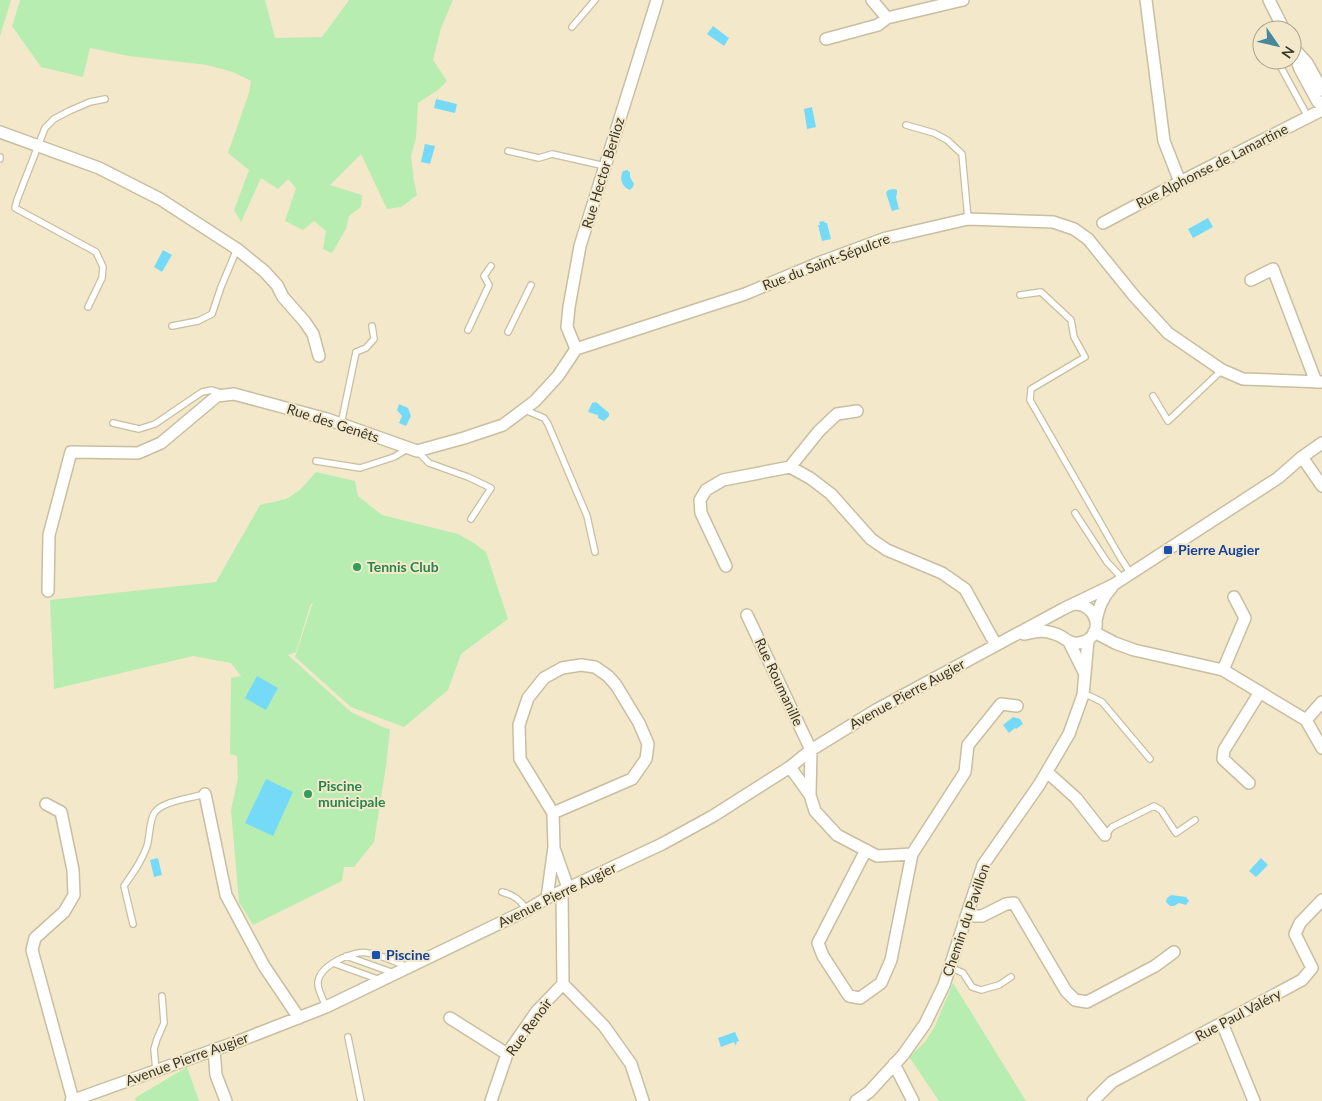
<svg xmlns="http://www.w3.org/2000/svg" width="1322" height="1101" font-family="Lato,sans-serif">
<rect width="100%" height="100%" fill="#f3e9ca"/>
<!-- green -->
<path fill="#b7edb1" d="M0,0H11L0,36Z
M19,0H265L275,38L322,37L349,0H453L441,28L433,60L447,81L438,90L418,103L416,138L411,156L414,181L417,195L401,207L387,209L361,154L330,185L362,195L361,207L349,216L346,229L332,253L323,249L326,231L314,221L303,230L285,221L296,188L288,179L278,189L261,178L241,222L234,210L249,170L228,153L249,93L251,81L233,72L207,65L129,56L90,48L83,77L41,67L12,26L20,1Z
M316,472L355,481L358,496L382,515L458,534L474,543L486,552L508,619L461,654L448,690L404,727L351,707L295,657L313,602L310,606L296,652L288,655L351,712L385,728L390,729L386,766L374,842L354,867H344L342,881L253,925L239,902L231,810L238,778L237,756L230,754L231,678L241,676L231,663L193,656L54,689L50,600L216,582L260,505L286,499L300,490Z
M953,983L1026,1101H939L909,1057L925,1042L935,1026Z
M187,1067L199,1101H136L135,1098Z"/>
<!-- water -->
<path fill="#74daf8" d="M713,26L729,38L724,46L707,34Z
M436,99L457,104L455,113L434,108Z
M812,107L816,127L807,129L804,109Z
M425,144L435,146L430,164L421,162Z
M627,170L630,172V177L634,184L633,187L630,190C622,187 619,179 623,171Z
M894,189L897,190V193L896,197L899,209L892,211L886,193L888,190Z
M1208,218L1213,227L1193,238L1188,229Z
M824,221L825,223H827L831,239L822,241L818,225H820L819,222Z
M163,250L172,255L162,272L154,267Z
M596,402L609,413V416L604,421L598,418V415L588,412L592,403Z
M399,404L408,408L411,416L406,426L399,423L402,416L397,410Z
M257,676L278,688L266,710L245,698Z
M1013,717L1020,719L1023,724L1016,729L1015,728L1009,733L1003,725Z
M266,779L293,792L273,836L245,823Z
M158,858L162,875L154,877L150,860Z
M1261,858L1268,865L1256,877L1249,871Z
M1171,895L1186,897L1189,901L1186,905L1179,903L1174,906H1170L1166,902L1167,898Z
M735,1032L739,1041L736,1042L737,1044L735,1045L734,1042L721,1047L718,1038Z"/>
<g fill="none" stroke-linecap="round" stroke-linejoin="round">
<!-- service casing -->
<g stroke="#c8bea0" stroke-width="8">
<path id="service" d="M572,27L595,0
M1271,30L1281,24
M1277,60L1308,117
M906,125L934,133L947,140L962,154L968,219
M508,151L539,158L552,154L605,166
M0,157V159
M1020,295L1041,292L1071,320L1074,337L1085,357L1031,389L1030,400L1120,557L1131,574
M88,307L102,278L103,267L96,252L15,208L17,200L45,128L54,119L69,111L90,102L105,99
M172,326L198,321L212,314L221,287L237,249
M468,330L489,285L484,276L491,266
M508,332L531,285
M1153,396L1168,421L1222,370
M525,410L544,418L548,424L587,516L595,552
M113,423L139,429L155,424L202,392L212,390L221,393
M341,424L356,352L366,348L374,339L372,326
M417,451L429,463L468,477L491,488L471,519
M316,461L360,468L394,457L409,448
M1075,513L1107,562L1123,579
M1083,695L1090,696L1102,702L1150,759
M1105,835L1112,827L1154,806L1161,810L1176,833L1195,820
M502,892C514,895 520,900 527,910
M133,924L124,886C133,873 142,861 147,846C150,837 149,819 155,812C163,801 192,798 205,794
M346,956L394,973
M333,963L380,980
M950,967L963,973L972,987L981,990L999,985L1011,977
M326,1007C324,1000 317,990 318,982C320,965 353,950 368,953C382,955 395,962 408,967
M348,1037L361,1101
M156,1070L154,1049L157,1039L164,1023L162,996"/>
</g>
<!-- minor casing -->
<g stroke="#c8bea0" stroke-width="14">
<path id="minor" d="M872,0L887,18
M1146,0L1164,141L1180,182
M1269,0L1284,30
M826,39L878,25L887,18L963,0
M1292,46L1300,69L1318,102L1322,105
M1297,52L1307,63L1322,90
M0,132L99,168L160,199L237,249L264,271L277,285L283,297L305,322L313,334L319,356
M1103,223L1180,182L1322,110
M1251,280L1273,269L1316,382
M576,349L745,294L821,262L886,238L968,219L1053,222L1074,229L1088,239L1135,297L1168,333L1222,370L1243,379L1322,382
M576,349L567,327L569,307L580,246L657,0
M1302,457L1322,486
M790,467L819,431L837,414L857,411
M726,566L701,513L700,500L706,490L723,480L790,467L810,478L831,494L871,539L887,550L942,573L965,589L996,645
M48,591L49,535L71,452L138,453L161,443L217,396L234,394L327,419L417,451L464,438L503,425L535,401L558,376L576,349
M747,615L811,750L810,795L815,811L837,835L877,856L912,854L965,772L968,745L1001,704L1017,706
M1096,621C1099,607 1102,598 1112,587
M1094,632L1115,643L1134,650L1223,670L1306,720L1322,748
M1024,634C1030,633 1037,631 1043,631C1049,632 1057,634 1062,637C1069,642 1074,645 1083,642C1105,635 1098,603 1073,604
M1069,642L1084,672
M1223,670L1245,618L1234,597
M1306,720L1322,702
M790,767L810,795
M1047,772L1076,798L1105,835
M1249,783L1223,759L1224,750L1260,692
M205,794L226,895L264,966L299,1018
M46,804L61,812L73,870L74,895L64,912L35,938L32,950L73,1100
M866,850L818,943L823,956L849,996L860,998L881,983L891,960L912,854
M555,851L568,888
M562,891L563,984L604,1026L631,1064L643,1101
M547,898L554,847L553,813L520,759L519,725L528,698L544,678L562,668L581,665L595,667L608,676L616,685L639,723L648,744L646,759L632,779L553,813
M966,916H982L1006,904L1014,903L1066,991L1075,1000L1087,1002L1155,966L1174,952
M450,1018L507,1054
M1222,1023L1254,1101
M214,1049L216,1075L226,1101
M894,1064L913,1101
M71,1101L239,1041L326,1007L527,910L547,898L662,844L713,816L790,767L811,750L876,710L1063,609L1113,585L1278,478L1302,457L1322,443
M491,1101L507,1054L537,1011L563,984
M856,1101L869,1092L903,1055L925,1024L944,985L983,865L1039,785L1069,734L1083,695L1088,640
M1093,1101L1112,1082L1302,980L1312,968L1295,934L1300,923L1322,900"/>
</g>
<!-- service -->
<use href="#service" stroke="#fff" stroke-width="5.5"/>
<!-- minor -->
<use href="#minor" stroke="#fff" stroke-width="11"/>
</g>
<!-- markers -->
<g fill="#1a4fb4" stroke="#f3e9ca" stroke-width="2">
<rect x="1163" y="545" width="10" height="10" rx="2.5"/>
<rect x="371" y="950" width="10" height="10" rx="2.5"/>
</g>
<g fill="#2e9e5b" stroke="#f3e9ca" stroke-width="2">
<circle cx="357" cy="567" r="5"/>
<circle cx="308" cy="794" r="5"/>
</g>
<g text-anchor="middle" stroke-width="4" stroke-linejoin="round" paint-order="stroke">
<!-- street labels -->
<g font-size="14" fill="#3b382b" stroke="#f3e9ca">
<text transform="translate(1212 166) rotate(-27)" y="5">Rue Alphonse de Lamartine</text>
<text transform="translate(603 173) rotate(-73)" y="5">Rue Hector Berlioz</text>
<text transform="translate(826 262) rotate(-21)" y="5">Rue du Saint-Sépulcre</text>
<text transform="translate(333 423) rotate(18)" y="5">Rue des Genêts</text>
<text transform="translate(779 682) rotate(65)" y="5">Rue Roumanille</text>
<text transform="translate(907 694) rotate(-29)" y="5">Avenue Pierre Augier</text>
<text transform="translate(557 895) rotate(-26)" y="5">Avenue Pierre Augier</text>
<text transform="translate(966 920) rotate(-71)" y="5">Chemin du Pavillon</text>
<text transform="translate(1238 1015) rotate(-28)" y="5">Rue Paul Valéry</text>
<text transform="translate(529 1027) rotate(-54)" y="5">Rue Renoir</text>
<text transform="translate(187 1059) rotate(-20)" y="5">Avenue Pierre Augier</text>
</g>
<!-- transit labels -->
<g font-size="14" font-weight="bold" fill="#164399" stroke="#f3e9ca" text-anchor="start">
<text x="1178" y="555">Pierre Augier</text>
<text x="386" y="960">Piscine</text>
</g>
<!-- leisure labels -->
<g font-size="14" font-weight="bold" fill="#27864d" stroke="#f3e9ca" text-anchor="start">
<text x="367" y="572">Tennis Club</text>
<text x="318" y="791">Piscine<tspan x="318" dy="16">municipale</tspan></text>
</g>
</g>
<!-- north arrow -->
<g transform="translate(1277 45) rotate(124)"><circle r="24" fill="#f3e9ca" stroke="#a9a28a"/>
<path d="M0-4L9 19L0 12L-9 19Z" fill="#47889b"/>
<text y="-8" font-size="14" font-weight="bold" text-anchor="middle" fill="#3b382b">N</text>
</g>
</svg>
